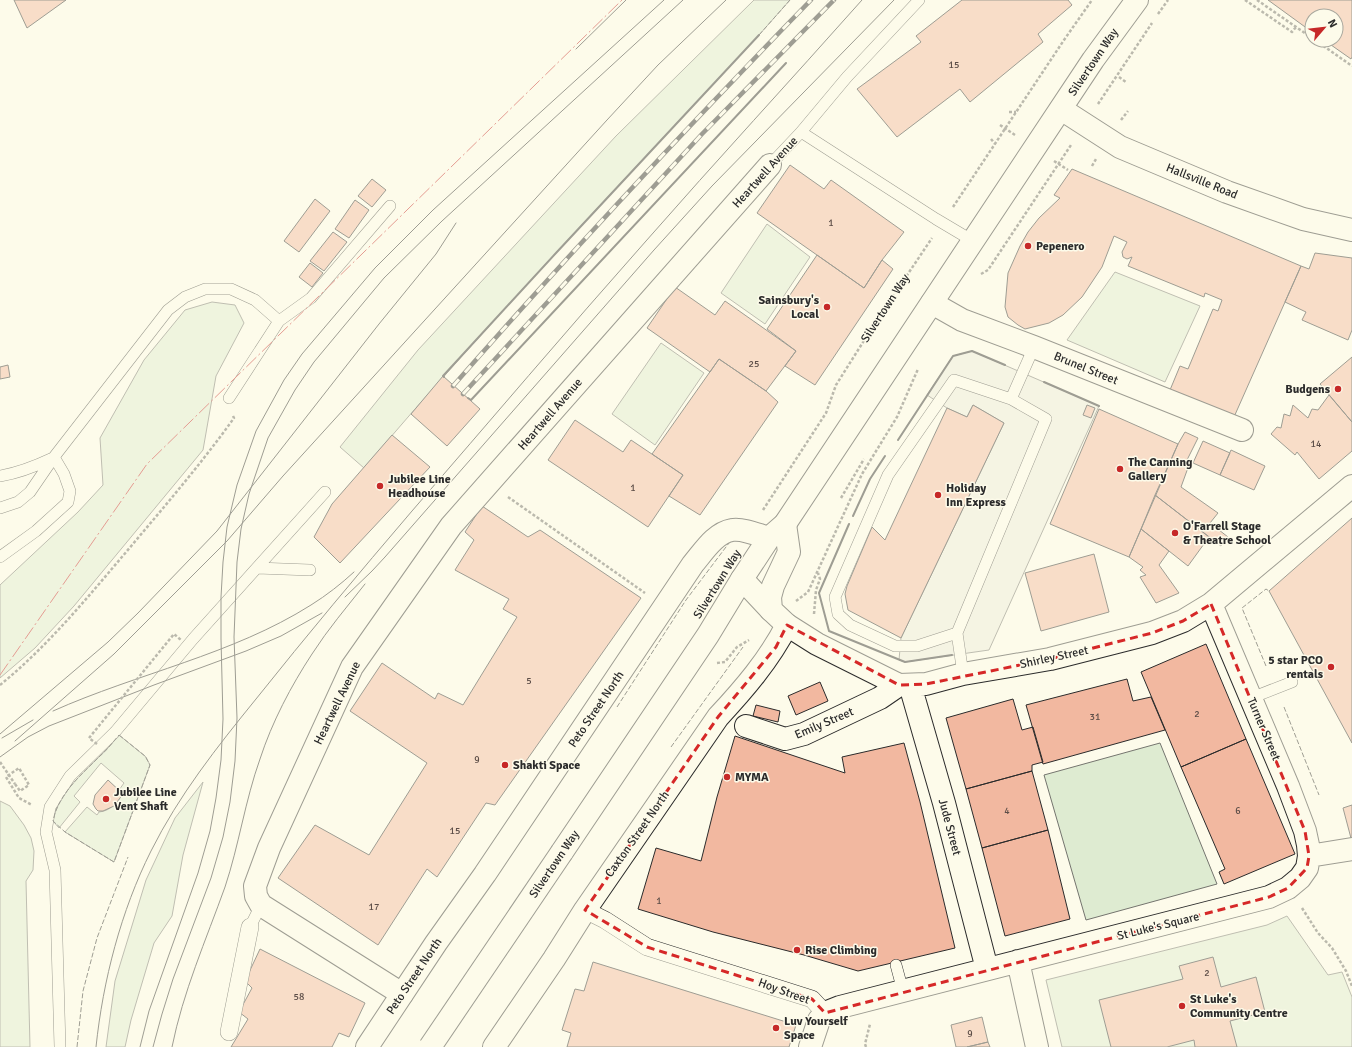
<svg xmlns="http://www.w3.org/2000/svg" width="1352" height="1047" font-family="Signika,sans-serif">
<rect width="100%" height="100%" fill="#fdfbea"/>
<!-- green -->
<path fill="#deebd1" stroke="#74746e" d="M754,0H790L759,35C626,178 491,319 364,468L340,447L418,350L616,136Z
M767,224L810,257L765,324L721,293Z
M1115,272L1200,306L1165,382L1067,340Z
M212,302L235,305L244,323L216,376L203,450L74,606L35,648L0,678V585L78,512L103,485L100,438L144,360L185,310Z
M661,343L704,373L655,445L612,414Z
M119,735L146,757L150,765L114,862L65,832L87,807L97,815L99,812C111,811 117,802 123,794L119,790L124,783L101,763L74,796L80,802L59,828L53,821C58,794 82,774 100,756C107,750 113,742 119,735Z
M1160,743L1217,884L1086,920L1044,775Z
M203,782L183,855L172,916L154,943L131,1020L125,1047H106L115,981L146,880L175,818Z
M0,801L10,806L24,825L31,838L34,851L33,870L26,881L30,1047H0Z
M1287,916L1328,975L1342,972L1352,997V1047H1062L1046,980L1267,925Z"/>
<!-- parking -->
<path fill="#eceadb" stroke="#74746e" d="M972,351L1099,406L989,650L905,662L899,660L901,638L1004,423L973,405L967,417L947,408L927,395L953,356Z"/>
<!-- building -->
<path fill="#f2b8a0" stroke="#2b2b2b" d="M14,0H66L27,28Z
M962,0H1068L1072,5L1038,34L1043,42L970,102L960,89L897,137L857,89L921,42L916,36Z
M1268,0H1352V57L1351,59L1324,40H1336V16H1312V32Z
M790,165L824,189L831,180L904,232L882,260L864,288L757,213Z
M1072,169L1301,266L1234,417L1170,390L1180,366L1188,369L1213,309L1218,311L1222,300L1205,293L1204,297L1128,266L1132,257L1127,259L1123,257L1122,252L1127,242L1114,236L1102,267L1082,297L1063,315L1049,323L1025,329L1018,325L1008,317L1005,307L1008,273L1020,246L1028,232L1039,218L1060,198L1054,195Z
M372,179L386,190L372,207L358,196Z
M315,199L330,211L299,252L284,241Z
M355,200L369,210L349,238L335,229Z
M333,232L347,242L324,271L310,261Z
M1315,253L1352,258V330L1348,340L1302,320L1306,312L1285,302L1301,266L1309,269Z
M817,255L864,288L882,260L893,269L815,385L785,366L796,351L767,329Z
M310,263L323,273L312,287L299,277Z
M675,287L715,315L725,301L796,351L766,391L719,359L710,372L647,328Z
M1352,357V422L1320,384Z
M719,359L766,391L778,402L700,515L669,496L683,475L652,454Z
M8,365L10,377L0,379V367Z
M443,376L480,409L447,446L411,414Z
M1329,395L1352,422V451L1319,479L1297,452L1295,455L1271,434L1277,427L1281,428L1284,414L1290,416L1293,405L1308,418L1312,409L1318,410Z
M973,405L1004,423L901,638L848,610L845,594L847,586L872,527L885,540L947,408L967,417Z
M1087,405L1095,408L1091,418L1083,415Z
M1099,409L1178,444L1129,557L1050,524Z
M575,420L623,452L631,440L683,475L648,527L548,460Z
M1185,432L1198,438L1185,464L1189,465L1181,487L1218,513L1210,523L1228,537L1221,546L1155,495L1178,444Z
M392,435L430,467L340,563L314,537L332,504Z
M1203,441L1230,453L1220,475L1193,463Z
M1231,450L1265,466L1254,490L1220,475Z
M1155,495L1209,537L1188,566L1141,529Z
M482,506L528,537L540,530L641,598L495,805L486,803L437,877L427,869L378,945L278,878L315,825L369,855L427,763L350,711L382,663L435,699L438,693L463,705L517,617L503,609L509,599L455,570L474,540L465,532Z
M1352,518V743L1269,591Z
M1141,529L1169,551L1159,565L1179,593L1156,603L1140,577L1146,575L1140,570L1143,567L1129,557Z
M1094,554L1109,612L1041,631L1025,573Z
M1206,644L1246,739L1181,767L1141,672Z
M1127,679L1133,701L1151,697L1165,730L1043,764L1026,705Z
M820,682L828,701L796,715L788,696Z
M1013,699L1022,730L1033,727L1043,762L1032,765V771L966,789L946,718Z
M756,705L780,711L778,722L753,716Z
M735,736L845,773L842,757L904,743L920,802L955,948L858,971L804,955L713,932L638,909L656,848L701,861L717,797Z
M1246,739L1295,854L1224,884L1219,872L1225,869L1181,767Z
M1032,771L1048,830L982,848L966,789Z
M108,780L123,794L114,806L103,811H98L96,809L93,804L95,795Z
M1352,805V842L1343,808Z
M1048,830L1070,919L1005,936L982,848Z
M260,949L365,1003L349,1037L339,1033L332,1047H231L248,1019L239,1012L252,988L245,981Z
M1213,957L1221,987L1256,977L1265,1012L1230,1021L1237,1047H1195L1194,1040L1167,1047H1111L1099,1000L1183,979L1179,966Z
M593,962L796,1025L789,1047H567L571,1033L562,1030L575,989L584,991Z
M982,1017L988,1042L967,1047H956L951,1025Z
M988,1042L990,1047H967Z"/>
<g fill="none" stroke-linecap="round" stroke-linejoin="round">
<!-- service casing -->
<g stroke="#2b2b2b" stroke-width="12">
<path id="service" d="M801,132L936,219L973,241
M770,165L801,132L847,77L919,0
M229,398L279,321L311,298L390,206
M0,476C19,473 36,466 53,458
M0,508L18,502L30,492L54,457L168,310L185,297L205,289H231L255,300L279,321
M0,557L36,531L68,502L70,491L64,474L54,457
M257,568L310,570
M957,633L917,646H895L850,625L838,614L835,597L888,475L954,380L1011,399
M963,674L957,633L1046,419L1011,399L1034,347
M1251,698L1292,682
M250,927L261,905
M896,965L903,991
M60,1047L55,870L46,832L50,807L70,776L115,732L193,639L325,492"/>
</g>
<!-- pedestrian casing -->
<g stroke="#2b2b2b" stroke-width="18">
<path id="pedestrian" d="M585,910L605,920L647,947L812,999L825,1013
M229,1032L250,927"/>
</g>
<!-- minor casing -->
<g stroke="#2b2b2b" stroke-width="24">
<path id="minor" d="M932,303L962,320L1034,347L1242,430
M742,579L771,610
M787,625L817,644L899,685L926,684L963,674L1050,659L1152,633L1183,621L1211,604L1352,486
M910,685L944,803L987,969
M746,726L785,739L804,734L880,698L899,685
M1309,856L1352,849
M1018,961L1037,1047
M402,994L261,905L256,896L255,886L269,848L352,667L451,526L770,165
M810,1047L819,1020L825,1013L840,1007L1269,897L1288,888L1300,878L1307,868L1309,856L1308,845L1305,831L1288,786L1211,604"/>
</g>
<!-- tertiary casing -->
<g stroke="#2b2b2b" stroke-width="24">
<path id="tertiary" d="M1061,109L1120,147L1227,192L1303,219L1352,230
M367,1047L436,943L485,874L693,564C704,551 715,533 732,530C742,528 759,535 769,538
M494,1047L554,959L585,910L718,717C744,689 769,660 787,625L771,610L770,597L773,586L789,552L785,524"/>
</g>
<!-- primary casing -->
<g stroke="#2b2b2b" stroke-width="24">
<path id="primary" d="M562,852L708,635L742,579L769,538L785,524L1093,60L1137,0"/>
</g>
<!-- path -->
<path stroke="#6a6964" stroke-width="2.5" stroke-dasharray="3 2" stroke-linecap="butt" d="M1245,0L1292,32L1296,27
M1257,0L1312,38
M1158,14L1168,0
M1315,40L1352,66
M1119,77L1126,82
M1098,104L1152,23
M1009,112H1016
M1121,120L1128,111
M1000,125L1015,135
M991,139L995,144
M1054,161L1068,170
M1092,166L1096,159
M953,207L1064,40L1092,0
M981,274L988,270L1071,145
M508,497L645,593
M841,498L864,459
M763,510L826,413L836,385L877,320L932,238
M796,601L808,592L862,474L897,417L918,369
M814,614L816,590L820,579L818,573
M717,663L725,662L737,647L749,640
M0,685C48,646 87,598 127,551C164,507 201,464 234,418L233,416
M15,784L20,791L29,785L19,768L6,777L19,798L32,805
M1302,908L1318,933L1332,948L1346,971L1352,986
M866,1047L865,1044L870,1024"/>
<!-- service -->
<use href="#service" stroke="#fdfbea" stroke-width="11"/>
<!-- pedestrian -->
<use href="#pedestrian" stroke="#fdfbea" stroke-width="17"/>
<!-- minor -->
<use href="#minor" stroke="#fdfbea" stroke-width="22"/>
<!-- tertiary -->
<use href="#tertiary" stroke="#fdfbea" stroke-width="22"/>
<!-- primary -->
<use href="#primary" stroke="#fdfbea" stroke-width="22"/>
<!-- tram -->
<path stroke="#2b2b2b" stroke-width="1" d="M576,49L626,0
M345,597L372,571L385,557L654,250L712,186L894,0
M53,711C138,673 232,655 311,605C327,595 341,584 354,572
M0,734L108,642L138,613L217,531L379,324L436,254L456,223
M2,738L33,720
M15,741L114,654L227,541L283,476L607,120L658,65L726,0
M0,757L28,737L49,726L154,685L246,651L281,636L322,613
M96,1047C103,980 121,911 151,851C179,795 217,747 256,699C307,635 359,573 412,511C490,421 567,330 646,241C717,160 790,81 862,0
M140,1047L149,1011L198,873L210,831L216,798L221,760L223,719L221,639V597L223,562L227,527L237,485L256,431L284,380L302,354L375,268L433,210L664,0
M153,1047L162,1014L173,979L211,878L223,837L230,802L235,761L237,718L234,637L237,562L241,529L249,494L268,438L295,390L314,362L384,278L442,221L683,0
M172,1047C183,992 206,940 225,887C239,845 245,801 260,759C272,722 291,686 312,654C328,629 347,607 365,584"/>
<!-- rail casing -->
<g stroke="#2b2b2b" stroke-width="4.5">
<path id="rail" d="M453,386C569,254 689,125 811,0
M463,394L702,134L834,0"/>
</g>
<!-- rail -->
<use href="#rail" stroke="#fdfbea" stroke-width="3" stroke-dasharray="9" stroke-linecap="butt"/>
<!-- primary-bridge casing -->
<g stroke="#2b2b2b" stroke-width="24" stroke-linecap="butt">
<path id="primary-bridge" d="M430,1047L562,852"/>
</g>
<!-- path-bridge -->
<path stroke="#6a6964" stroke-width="2.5" stroke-dasharray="3 2" stroke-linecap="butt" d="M97,744L89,738L174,634L181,640
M0,762L15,784"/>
<!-- primary-bridge -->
<use href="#primary-bridge" stroke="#fdfbea" stroke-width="22"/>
<!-- fence -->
<path stroke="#2b2b2b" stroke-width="1" stroke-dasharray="5 2" stroke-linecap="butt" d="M759,35L790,0
M1266,666L1242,608L1266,589L1269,591
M617,707L686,600L729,543
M1284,707L1319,795
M119,735L145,756L150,765L114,862L65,832L53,821C58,794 82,774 100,756C107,750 113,742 119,735Z
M671,747L743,647
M77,1047L83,991L97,938L128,857"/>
<!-- wall -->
<path stroke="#2b2b2b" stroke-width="2" d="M444,377L443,376L556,253L759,35
M1044,382L1099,406
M468,398L471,400L786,63
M898,440L953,356L972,351L1005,365
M853,516L870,479L885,456
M849,524L819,593L829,631L905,662L952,655"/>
<!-- power -->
<path stroke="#c62828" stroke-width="1" stroke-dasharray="14 3 2 3" stroke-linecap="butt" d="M0,675L147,464L622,0"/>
</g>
<!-- marked area -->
<path d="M0 0H1352V1047H0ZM1211,604L1305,831L1309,856L1307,868L1288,888L1269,897L825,1013L812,999L647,947L585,910L718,717L776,647L787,625L899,685L926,684L1050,659L1152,633L1183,621Z" fill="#fdfbea" fill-opacity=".55" fill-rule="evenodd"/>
<path fill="none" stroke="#d62828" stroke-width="3" stroke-dasharray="8 5" stroke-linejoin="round" d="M1211,604L1305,831L1309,856L1307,868L1288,888L1269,897L825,1013L812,999L647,947L585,910L718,717L776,647L787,625L899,685L926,684L1050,659L1152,633L1183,621Z"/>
<!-- markers -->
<g fill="#c62828" stroke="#fdfbea" stroke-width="1.5">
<circle cx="1028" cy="246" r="4"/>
<circle cx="827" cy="307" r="4"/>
<circle cx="1338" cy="389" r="4"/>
<circle cx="1120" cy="469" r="4"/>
<circle cx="380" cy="486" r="4"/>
<circle cx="938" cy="495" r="4"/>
<circle cx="1175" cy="533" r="4"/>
<circle cx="1331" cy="667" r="4"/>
<circle cx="505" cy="765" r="4"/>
<circle cx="727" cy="777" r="4"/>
<circle cx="106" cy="799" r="4"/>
<circle cx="797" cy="950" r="4"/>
<circle cx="1182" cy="1006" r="4"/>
<circle cx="776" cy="1028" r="4"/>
</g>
<g text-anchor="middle" stroke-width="3" stroke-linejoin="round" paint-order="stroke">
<!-- number labels -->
<g font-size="10" fill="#5d4e48">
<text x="954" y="68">15</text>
<text x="831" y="226">1</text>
<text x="754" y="367">25</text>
<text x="1316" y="447">14</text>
<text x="633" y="491">1</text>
<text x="529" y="684">5</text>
<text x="1197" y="717">2</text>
<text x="1095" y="720">31</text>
<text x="477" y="763">9</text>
<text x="1007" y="814">4</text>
<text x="1238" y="814">6</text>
<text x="455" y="834">15</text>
<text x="659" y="904">1</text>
<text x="374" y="910">17</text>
<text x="1207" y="976">2</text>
<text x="299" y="1000">58</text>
<text x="970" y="1037">9</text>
</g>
<!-- street labels -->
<g font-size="12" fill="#2b2b2b" stroke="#fdfbea">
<text transform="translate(1093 62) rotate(-56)" y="4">Silvertown Way</text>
<text transform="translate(765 172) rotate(-48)" y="4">Heartwell Avenue</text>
<text transform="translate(1202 181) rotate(22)" y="4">Hallsville Road</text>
<text transform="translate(885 308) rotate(-57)" y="4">Silvertown Way</text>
<text transform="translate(1086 368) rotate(22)" y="4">Brunel Street</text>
<text transform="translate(550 414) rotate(-49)" y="4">Heartwell Avenue</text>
<text transform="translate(717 584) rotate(-58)" y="4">Silvertown Way</text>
<text transform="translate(1054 657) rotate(-12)" y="4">Shirley Street</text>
<text transform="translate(337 703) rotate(-64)" y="4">Heartwell Avenue</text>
<text transform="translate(596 709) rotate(-56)" y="4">Peto Street North</text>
<text transform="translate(824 723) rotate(-23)" y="4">Emily Street</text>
<text transform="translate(1264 729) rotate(67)" y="4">Turner Street</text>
<text transform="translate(950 827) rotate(75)" y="4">Jude Street</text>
<text transform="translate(637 834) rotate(-55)" y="4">Caxton Street North</text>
<text transform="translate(554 864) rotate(-56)" y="4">Silvertown Way</text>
<text transform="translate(1158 926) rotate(-14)" y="4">St Luke's Square</text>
<text transform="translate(414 976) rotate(-56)" y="4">Peto Street North</text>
<text transform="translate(784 991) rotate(20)" y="4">Hoy Street</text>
</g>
<!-- poi labels -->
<g font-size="12" font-weight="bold" fill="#2b2b2b" stroke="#fdfbea" text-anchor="start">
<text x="1036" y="250">Pepenero</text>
<text x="819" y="304" text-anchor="end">Sainsbury's<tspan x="819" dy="14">Local</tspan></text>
<text x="1330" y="393" text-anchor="end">Budgens</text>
<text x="1128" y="466">The Canning<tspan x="1128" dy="14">Gallery</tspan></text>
<text x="388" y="483">Jubilee Line<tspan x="388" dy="14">Headhouse</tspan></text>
<text x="946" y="492">Holiday<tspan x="946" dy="14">Inn Express</tspan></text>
<text x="1183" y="530">O'Farrell Stage<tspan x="1183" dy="14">&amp; Theatre School</tspan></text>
<text x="1323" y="664" text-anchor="end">5 star PCO<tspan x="1323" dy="14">rentals</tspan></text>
<text x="513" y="769">Shakti Space</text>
<text x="735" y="781">MYMA</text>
<text x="114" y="796">Jubilee Line<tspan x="114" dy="14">Vent Shaft</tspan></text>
<text x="805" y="954">Rise Climbing</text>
<text x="1190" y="1003">St Luke's<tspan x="1190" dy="14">Community Centre</tspan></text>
<text x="784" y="1025">Luv Yourself<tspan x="784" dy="14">Space</tspan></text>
</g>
</g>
<!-- north arrow -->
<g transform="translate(1324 28) rotate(62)"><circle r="19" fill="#fdfbea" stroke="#a9a89e"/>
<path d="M0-3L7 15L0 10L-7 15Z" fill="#c62828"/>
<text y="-6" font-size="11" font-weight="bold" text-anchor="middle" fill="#2b2b2b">N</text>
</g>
</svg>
